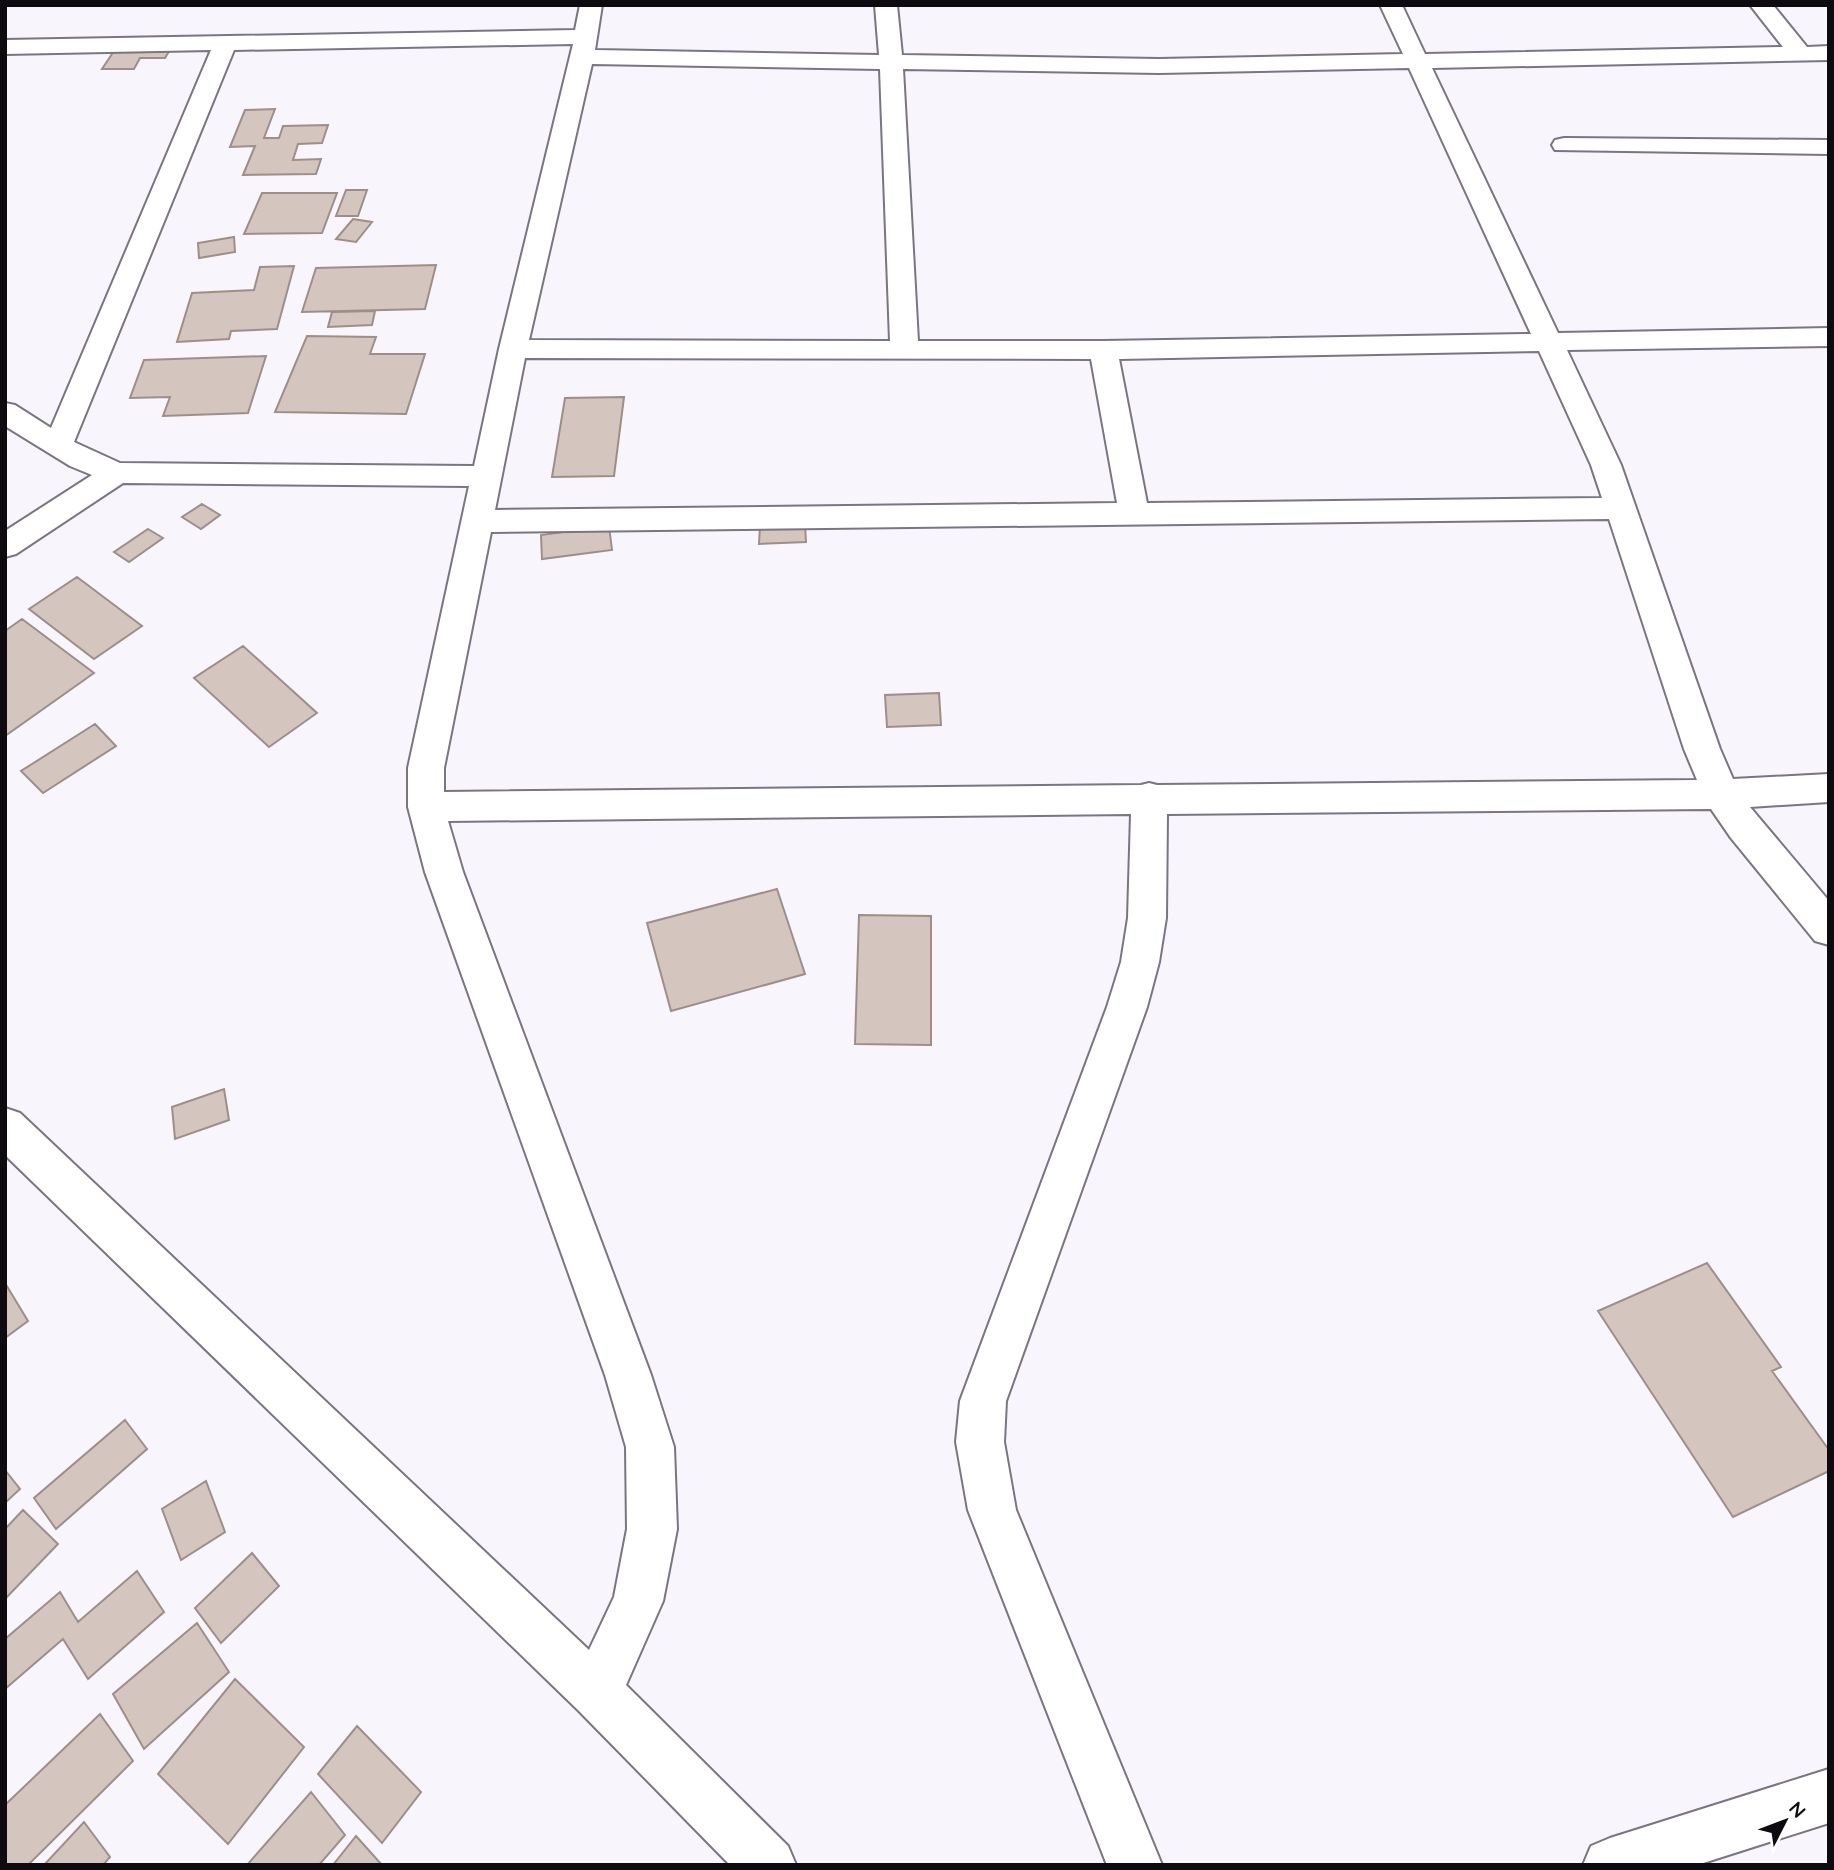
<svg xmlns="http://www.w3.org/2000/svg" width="1834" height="1870" font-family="Quicksand,sans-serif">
<rect width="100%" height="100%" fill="#f8f5fd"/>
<!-- building -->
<path fill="#d4c6bf" stroke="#9d8f88" stroke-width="2" d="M116,48H171L165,58H140L134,69H102Z
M275,109L264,138H279L283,126L328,125L322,143L298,144L293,160L321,159L316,174L243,175L255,146L230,147L245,110Z
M346,190H367L358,216H336Z
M262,193H337L322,233L244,234Z
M353,219L372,222L356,242L336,239Z
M234,237L235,252L199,258L198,243Z
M436,265L425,309L302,312L316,268Z
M294,266L277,329L231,331L229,339L177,342L192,293L254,290L260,267Z
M375,311L372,325L328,327L332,312Z
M307,336L376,337L370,354H425L406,414L275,412Z
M266,356L248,413L163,416L170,397L130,398L144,360Z
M624,397L614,476L552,477L565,398Z
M202,504L220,515L201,529L182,517Z
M805,524L806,542L759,544L760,526Z
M609,526L612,550L542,559L541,535Z
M148,529L163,538L129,562L114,552Z
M77,577L142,626L94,659L29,609Z
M22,619L94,673L5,736V631Z
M243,646L317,713L269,747L194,678Z
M939,693L941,725L887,727L885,695Z
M95,724L116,746L43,793L21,771Z
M777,889L805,974L671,1011L647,923Z
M859,915L931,916V1045L855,1044Z
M224,1089L229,1120L175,1139L172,1107Z
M1707,1263L1781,1367L1772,1371L1829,1450V1471L1733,1517L1598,1311Z
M5,1283L28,1321L5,1338Z
M125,1420L147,1449L56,1529L34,1498Z
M5,1470L20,1489L5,1503Z
M206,1481L225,1532L181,1560L162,1509Z
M23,1510L58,1544L5,1599V1529Z
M252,1553L279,1586L221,1643L195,1608Z
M137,1571L164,1612L88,1679L63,1639L5,1689V1639L60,1592L78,1622Z
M197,1623L229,1672L144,1749L113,1694Z
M235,1679L304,1747L228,1844L158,1774Z
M100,1714L133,1761L28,1865H5V1805Z
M357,1726L421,1792L382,1843L318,1774Z
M311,1792L345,1835L319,1865H247Z
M84,1822L110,1857L103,1865H44Z
M356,1836L382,1865H333Z"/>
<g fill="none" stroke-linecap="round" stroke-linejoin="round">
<!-- minor casing -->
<g stroke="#7a7581" stroke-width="4">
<path id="minor" d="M580,5H602L595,50L879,55L875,5H897L902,55L1159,59L1403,54L1380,5H1402L1425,54L1783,47L1750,5H1773L1807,47L1829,46V60L1432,68L1558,333L1829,328V346L1567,350L1621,465L1720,749L1733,779L1829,774V802L1750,807L1829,901V945L1815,941L1731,838L1711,809L1167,814L1166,918L1159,962L1147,1007L1006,1401L1004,1442L1016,1510L1162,1865H1107L968,1510L956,1442L960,1401L1107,1007L1121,962L1128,918L1131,814L448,821L463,872L651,1375L674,1447L677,1529L663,1601L626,1685L788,1846L796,1865H730L578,1710L5,1155V1108L20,1113L589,1650L614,1597L627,1529L626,1447L605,1375L425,872L408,807V768L469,486L123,483L16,554L5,557V531L92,475L70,466L5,426V403L15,405L51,428L211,50L5,54V40L575,30ZM573,44L499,349L474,466L120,463L74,442L234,50ZM592,64L880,69L890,341L529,340ZM1409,68L1531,334L1103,341H918L903,69L1159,73ZM1539,351L1591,465L1602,498L1147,503L1119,359ZM525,358L1091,359L1117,503L495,510ZM1609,519L1684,749L1697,780L1157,785L1149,783L1141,785L444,792V768L491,532Z
M1564,138L1829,140V154L1555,150L1552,145L1555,140Z
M1829,1769V1823L1697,1865H1583L1591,1846L1610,1838Z"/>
</g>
<!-- minor -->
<use href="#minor" fill="#fff" fill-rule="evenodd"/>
</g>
<!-- border -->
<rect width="1834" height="1870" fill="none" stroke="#0d0b0f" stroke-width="14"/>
<!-- north arrow -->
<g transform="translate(1785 1821) rotate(48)" stroke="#ffffff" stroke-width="5" paint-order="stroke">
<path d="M0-5L12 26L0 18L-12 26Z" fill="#0d0b0f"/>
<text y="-10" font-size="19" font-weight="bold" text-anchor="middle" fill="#0d0b0f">N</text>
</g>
</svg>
